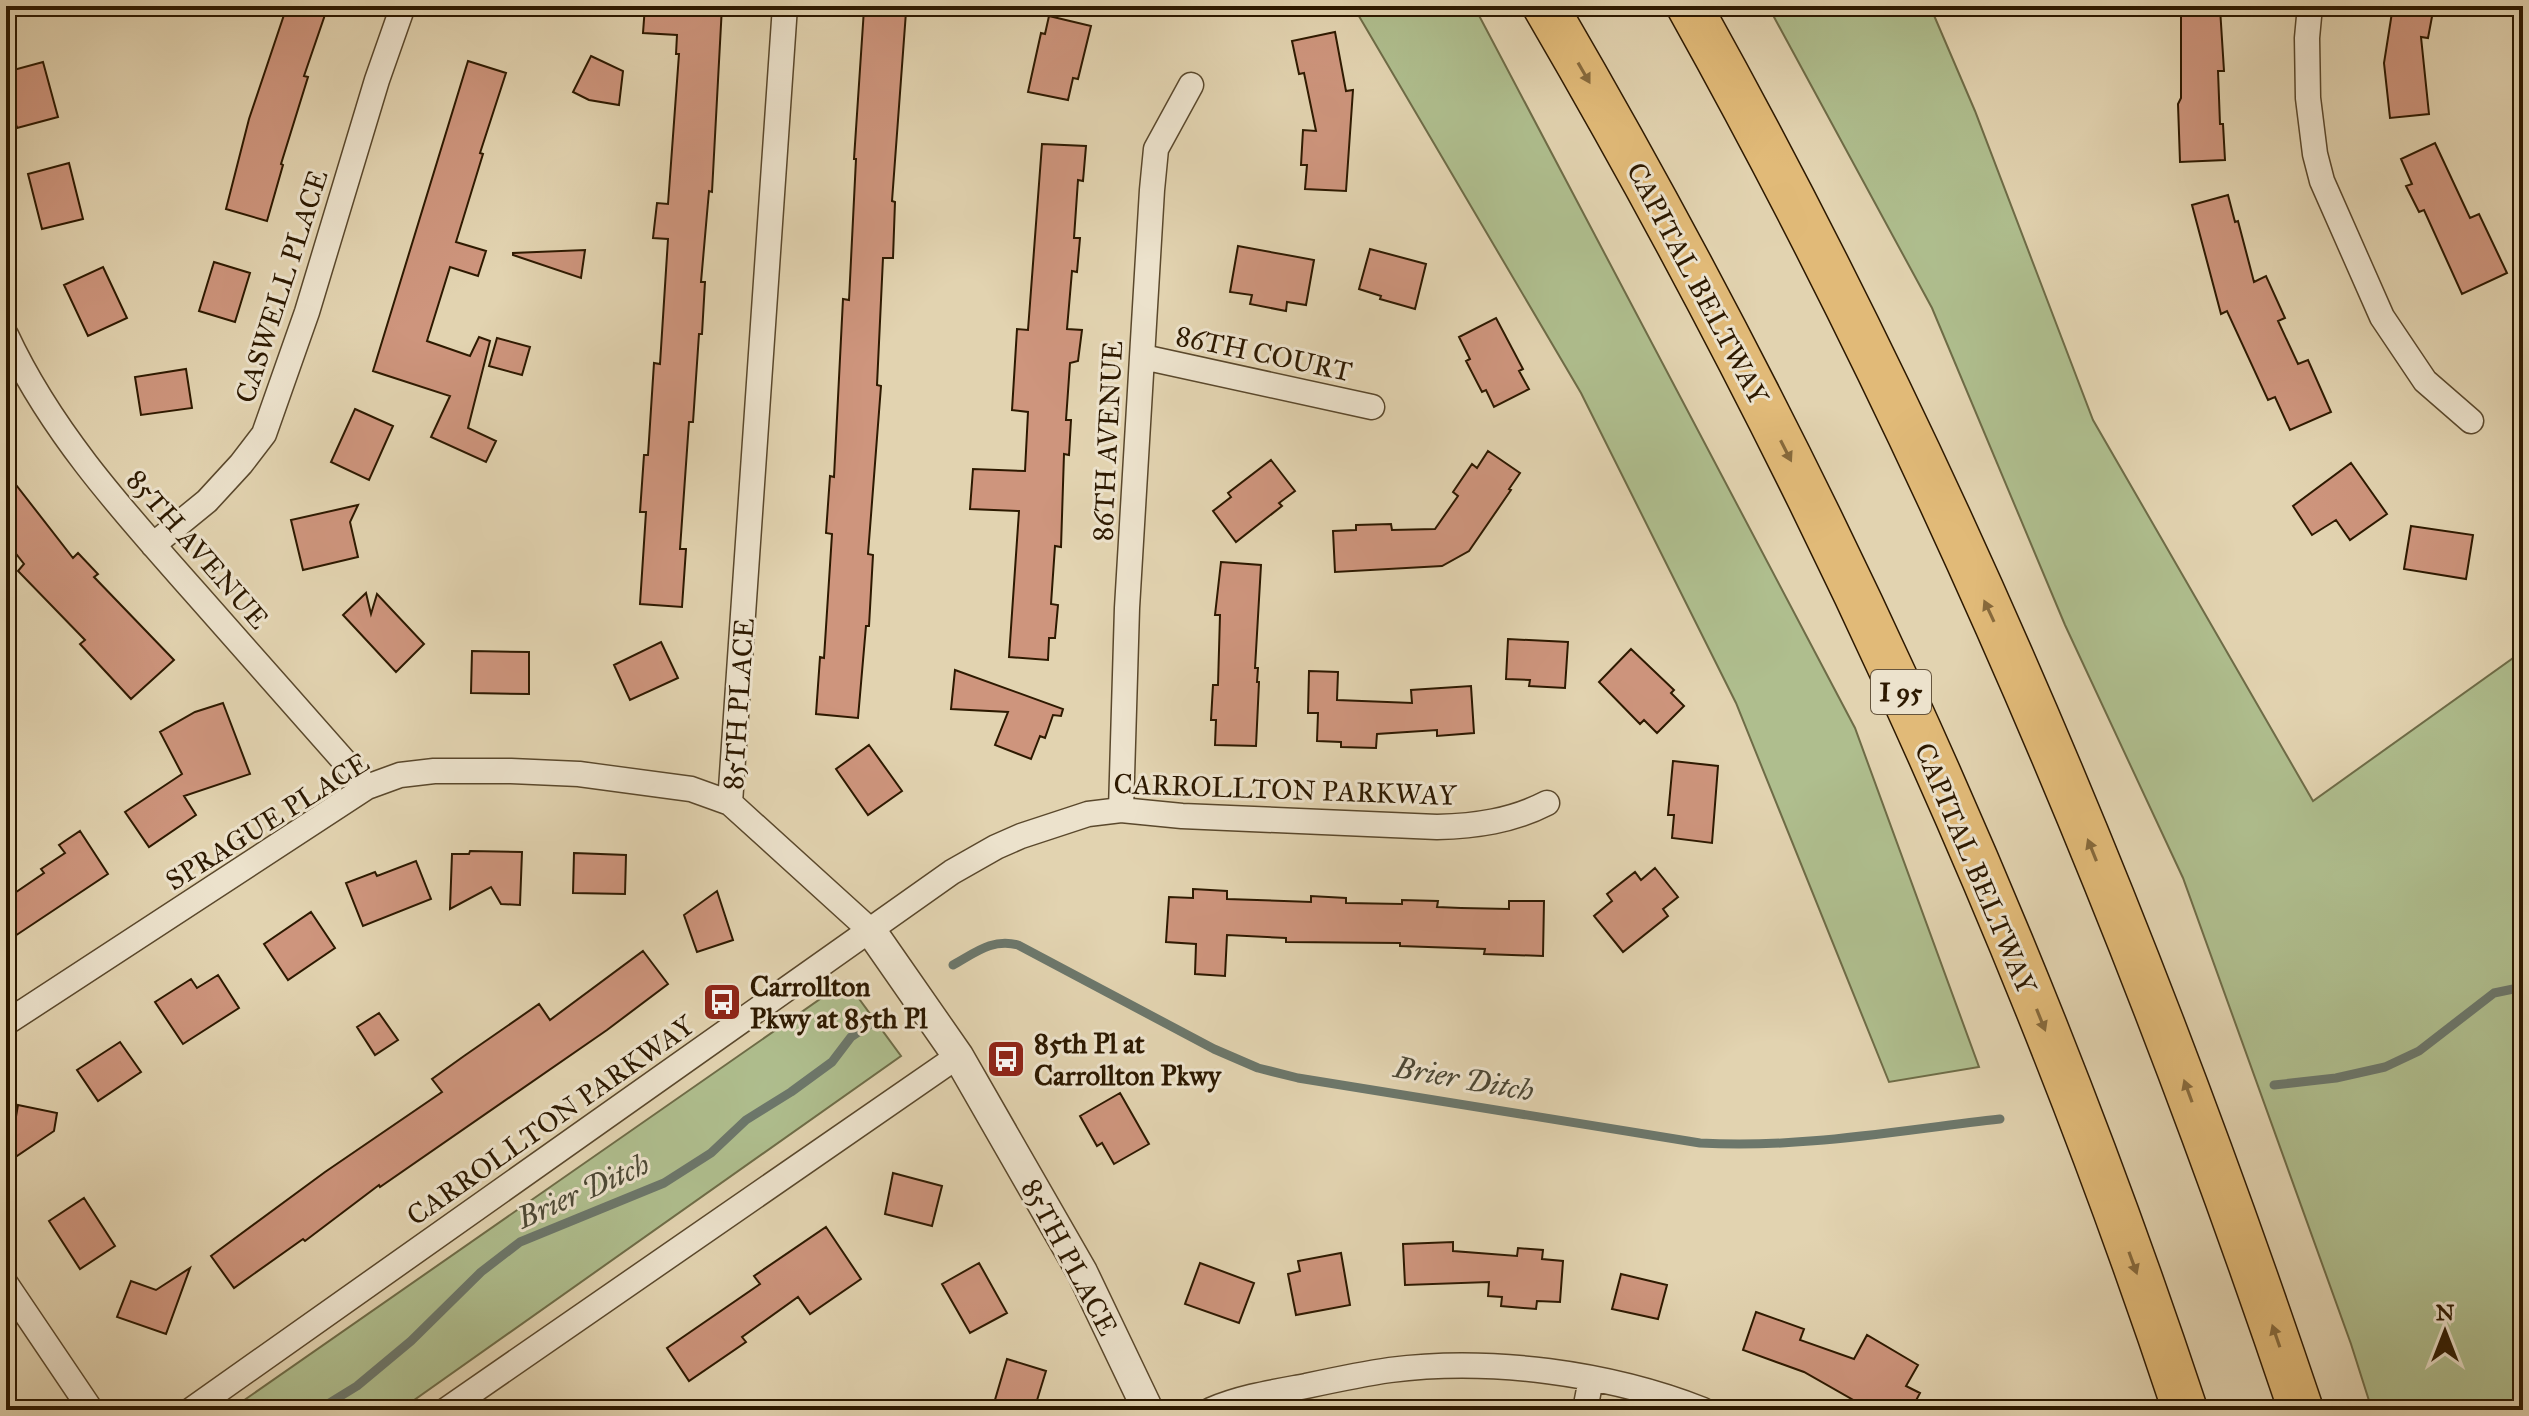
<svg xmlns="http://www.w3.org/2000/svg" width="2529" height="1416" font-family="'IM FELL Great Primer',serif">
<rect width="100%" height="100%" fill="#e2d3b0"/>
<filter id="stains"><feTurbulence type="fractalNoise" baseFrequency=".0025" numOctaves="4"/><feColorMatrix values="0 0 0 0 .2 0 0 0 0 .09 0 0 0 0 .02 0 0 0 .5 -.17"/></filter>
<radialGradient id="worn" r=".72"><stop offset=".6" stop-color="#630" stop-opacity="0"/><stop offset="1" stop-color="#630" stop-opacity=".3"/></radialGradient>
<!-- green -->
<path fill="#afbe8e" stroke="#6e6c47" stroke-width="2" d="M1353,6H1474L1855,728L1979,1067L1889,1082L1736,703L1581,393Z
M1768,6H1930L1975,111L2093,420L2313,801L2523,651V1410H2372L2351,1344L2183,878L2065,625L1932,308Z
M846,981L901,1056L400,1410H230Z"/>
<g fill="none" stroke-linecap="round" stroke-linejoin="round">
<!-- stream -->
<path stroke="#6c776b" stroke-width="9" d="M953,965C975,953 992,938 1018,945L1214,1049L1258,1068L1298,1078L1700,1143C1800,1149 1900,1130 2000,1119
M2274,1085L2336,1078L2385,1067L2419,1051L2494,993L2523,987
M318,1410L357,1386L411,1341L481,1272L520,1242L664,1183L711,1153L746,1120L791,1092L832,1062L851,1037L872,1023"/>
</g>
<!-- building -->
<path fill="#ce957d" stroke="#2d1900" stroke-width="2" d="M287,6H328L304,76L308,77L281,164L283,165L267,221L226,209L249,119Z
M645,6H722L712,192L709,191L701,282H705L702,334H699L693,422H689L680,549H686L682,607L640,604L646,512H640L644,455H648L654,363L660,364L668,239L653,238L657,203L668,204L679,54H676L677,35L643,33Z
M2393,6H2434L2428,38L2421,37L2429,114L2390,118L2384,63Z
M2220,8L2224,71H2218L2220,124H2223L2225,160L2180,162L2178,104L2181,98V9Z
M864,9L906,12L892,201L895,202L893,258H883L877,385L881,386L868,554L873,555L869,626H866L858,718L816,714L820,657L824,658L832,534L826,533L830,476L834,477L843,299L849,300L856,159H854Z
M1049,16L1091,26L1078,79L1073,78L1068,100L1028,92L1041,33L1045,34Z
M1335,32L1346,91L1353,90L1346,191L1305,189L1307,165H1301L1303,130L1316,131L1304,73L1299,74L1292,41Z
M591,56L623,71L619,105L589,100L573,92Z
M468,61L506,73L480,153L483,154L456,242L486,251L478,276L450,267L427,341L470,356L479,337L490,341L468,428L496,441L486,462L431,437L450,396L373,371Z
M43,62L58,117L17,128L6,88V72Z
M2435,143L2470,218L2479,214L2507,273L2462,294L2424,210L2419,212L2406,186L2412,184L2401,159Z
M1042,144L1086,146L1083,181L1078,180L1074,238H1080L1077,272L1072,271L1067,329L1082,330L1078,361L1070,363L1066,420H1071L1069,455L1064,454L1061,547L1055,546L1051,604L1058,605L1055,638H1049L1048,660L1009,657L1019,511L970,509L973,469L1025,471L1028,412L1012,410L1017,329L1028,330Z
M69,163L83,219L42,229L28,174Z
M2228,195L2235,222L2238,221L2254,282L2266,276L2285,318L2278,321L2298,364L2308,360L2331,412L2290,430L2275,397L2268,400L2227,311L2221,314L2192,205Z
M1238,246L1314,260L1306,305L1287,302L1286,311L1250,304L1252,295L1230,292Z
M1370,249L1426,264L1415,309L1380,299L1381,296L1359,289Z
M585,250L581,278L513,255V253Z
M214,262L250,273L235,322L199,311Z
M103,267L127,318L88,336L64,285Z
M1496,318L1523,369L1519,371L1529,389L1494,407L1486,390L1482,392L1466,361L1470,359L1459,337Z
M497,338L530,347L522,375L489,366Z
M186,369L192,408L141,415L135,377Z
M355,409L393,426L369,480L331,462Z
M1488,451L1520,473L1509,489L1511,490L1469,551L1442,566L1335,572L1333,531L1356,530V525L1391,524L1392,530L1435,529L1458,496L1453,492L1472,464L1477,468Z
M1271,460L1295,491L1279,503L1282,506L1236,542L1213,511L1231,497L1228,493Z
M2351,463L2387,514L2350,540L2336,520L2312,535L2293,506Z
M6,472L73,558L78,553L98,574L94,577L174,660L131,699L80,644L85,640L18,571L24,564L6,541Z
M358,505L350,522L358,557L303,570L291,520Z
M2411,526L2473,535L2466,579L2404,569Z
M1221,562L1261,565L1255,668H1258L1257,682H1259L1256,746L1215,745L1216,720H1211L1213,685H1218L1220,615H1215Z
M366,593L371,614L377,594L424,644L396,672L343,615Z
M1508,639L1568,642L1565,688L1529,686L1530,680L1506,679Z
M661,642L678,678L630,700L614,665Z
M1631,649L1674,690L1671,693L1684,706L1657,733L1644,720L1640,724L1599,682Z
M472,651L529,652V694L471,693Z
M955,670L1063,709L1061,716L1053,715L1045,738L1040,736L1031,759L995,745L1008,712L951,709Z
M1309,671L1338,672L1337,700L1412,703L1411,690L1471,686L1474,733L1437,736V730L1377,734L1376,748L1341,747V742L1317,741L1318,713H1308Z
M223,703L250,774L184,796L196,815L149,847L125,812L182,774L160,732L195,712Z
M869,745L902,791L868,815L836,769Z
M1673,761L1718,766L1712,843L1672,838L1674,815H1668Z
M80,831L108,874L6,942V899L44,873L41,869L65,853L59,845Z
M470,851L522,852L520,905L501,904L491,887L450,909L452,854H469Z
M574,853L626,855L625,894L573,893Z
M416,861L431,899L363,926L346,883L375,872L377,876Z
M1655,868L1678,897L1663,909L1668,916L1623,952L1594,916L1612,901L1607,894L1635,872L1641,880Z
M1193,889L1227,891V899L1311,902V896L1346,898V903L1402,904V900L1438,901L1437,907L1461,908L1509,909V901H1544L1543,956L1484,954L1485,949L1400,946V943L1286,942V938L1227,935L1225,976L1195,974L1196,944L1166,942L1169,897L1193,898Z
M717,891L733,940L697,952L684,915Z
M311,912L335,948L288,980L264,944Z
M643,951L668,984L607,1030L380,1187L379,1185L305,1241L303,1239L234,1288L211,1256L325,1172L442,1092L432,1079L464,1056L539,1004L550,1020Z
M218,975L239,1008L183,1044L155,1002L191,979L197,988Z
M379,1013L398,1040L375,1055L357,1027Z
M120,1042L141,1072L98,1101L77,1070Z
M1120,1093L1149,1144L1114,1164L1102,1143L1097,1146L1080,1116Z
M18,1105L57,1113L54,1131L8,1162Z
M893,1173L942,1186L932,1226L885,1214Z
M84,1198L115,1246L80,1269L49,1221Z
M826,1227L861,1279L810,1314L798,1297L742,1337L746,1342L689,1381L667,1348L760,1284L754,1276Z
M1453,1242V1251L1517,1256L1518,1248L1543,1250L1542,1259L1563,1261L1560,1302L1537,1301L1536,1309L1501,1306L1502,1297L1488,1296L1489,1282L1405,1285L1403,1244Z
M1341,1253L1350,1305L1296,1315L1288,1274L1300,1271L1298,1261Z
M979,1263L1007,1313L970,1333L942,1284Z
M1200,1263L1254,1283L1239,1323L1185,1304Z
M190,1268L166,1334L117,1317L131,1281L156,1290Z
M1621,1274L1667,1285L1658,1319L1612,1309Z
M1756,1312L1804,1329L1800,1340L1854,1359L1867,1335L1918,1365L1906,1386L1920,1393L1911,1410H1871L1804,1372L1743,1350Z
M1007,1359L1046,1371L1034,1410H992Z"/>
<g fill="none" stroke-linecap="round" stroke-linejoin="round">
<!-- minor casing -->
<g stroke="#5a482c" stroke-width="27">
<path id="minor" d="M2310,6L2307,38L2308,98L2315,154L2322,181L2382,317L2425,381L2471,421
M6,335C51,432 123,511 193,590C251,656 309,721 367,787
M1143,357L1372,407
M153,545L207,501L241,464L264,434L307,312L377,80L403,6
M730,803L785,6
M1121,810L1127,608L1152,190L1156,149L1191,85
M6,1023L367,787L400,775L434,771H511L579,774L691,789L730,803L871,931
M6,1284L91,1410
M191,1410L952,872L996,847L1021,836L1088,814L1121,810L1182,816L1437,827C1476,826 1512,821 1547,803
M446,1410L958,1056
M1211,1410C1241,1397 1274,1392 1306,1386C1334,1380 1362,1374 1390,1370C1490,1357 1609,1373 1703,1410
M1585,1410L1591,1379"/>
</g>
<!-- tertiary casing -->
<g stroke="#5a482c" stroke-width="33">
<path id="tertiary" d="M871,931L958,1056L1082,1272L1148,1410"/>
</g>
<!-- motorway casing -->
<g stroke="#2d1900" stroke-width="47">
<path id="motorway" d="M1545,6C1803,448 2024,924 2185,1410
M1689,6C1938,452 2138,926 2301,1410"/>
</g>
<!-- minor -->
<use href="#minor" stroke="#ece2cc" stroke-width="24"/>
<!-- tertiary -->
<use href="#tertiary" stroke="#ece2cc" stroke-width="30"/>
<!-- motorway -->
<use href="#motorway" stroke="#e1ba78" stroke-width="44"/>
</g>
<!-- one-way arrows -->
<defs><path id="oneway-solid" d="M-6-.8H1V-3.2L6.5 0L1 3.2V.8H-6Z" transform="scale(2)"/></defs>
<g fill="#876a3c">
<use href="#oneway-solid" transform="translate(1584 73) rotate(60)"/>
<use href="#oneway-solid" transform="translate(1786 451) rotate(63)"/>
<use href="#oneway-solid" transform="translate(1989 611) rotate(-115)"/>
<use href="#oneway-solid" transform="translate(2092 850) rotate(-112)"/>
<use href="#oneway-solid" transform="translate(2041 1020) rotate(68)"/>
<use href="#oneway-solid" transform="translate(2188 1091) rotate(-110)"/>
<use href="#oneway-solid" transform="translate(2133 1263) rotate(70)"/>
<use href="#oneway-solid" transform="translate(2276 1336) rotate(-109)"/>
</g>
<!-- icons -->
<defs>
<g id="bus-square" transform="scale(2)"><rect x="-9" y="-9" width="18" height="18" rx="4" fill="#8f2418" stroke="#ece2cc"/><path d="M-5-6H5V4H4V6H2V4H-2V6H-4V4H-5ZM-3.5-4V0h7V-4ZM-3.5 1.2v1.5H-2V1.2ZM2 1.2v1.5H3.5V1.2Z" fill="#fff"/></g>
</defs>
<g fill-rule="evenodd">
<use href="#bus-square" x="722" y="1002"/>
<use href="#bus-square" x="1006" y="1059"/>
</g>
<g text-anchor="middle" stroke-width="6" stroke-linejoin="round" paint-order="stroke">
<!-- shield labels -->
<rect fill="#ece2cc" stroke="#66553d" stroke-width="2" x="1871" y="670" width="60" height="44" rx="6"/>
<g font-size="26" font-weight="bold" fill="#2d1900">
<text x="1901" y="701">I 95</text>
</g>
<!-- street labels -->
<g font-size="28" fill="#2d1900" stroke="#ece2cc">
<text transform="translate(1698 283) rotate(62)" y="10">CAPITAL BELTWAY</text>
<text transform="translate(281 286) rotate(-72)" y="10">CASWELL PLACE</text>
<text transform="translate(1264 353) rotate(12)" y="10">86TH COURT</text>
<text transform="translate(1107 441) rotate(-87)" y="10">86TH AVENUE</text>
<text transform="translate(198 549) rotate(49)" y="10">85TH AVENUE</text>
<text transform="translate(738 704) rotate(-86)" y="10">85TH PLACE</text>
<text transform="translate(1285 789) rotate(2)" y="10">CARROLLTON PARKWAY</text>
<text transform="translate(267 821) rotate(-32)" y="10">SPRAGUE PLACE</text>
<text transform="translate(1976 868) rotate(67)" y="10">CAPITAL BELTWAY</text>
<text transform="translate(550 1120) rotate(-35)" y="10">CARROLLTON PARKWAY</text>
<text transform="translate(1070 1257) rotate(62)" y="10">85TH PLACE</text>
</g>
<!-- poi labels -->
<g font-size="28" font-weight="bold" fill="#2d1900" stroke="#ece2cc" text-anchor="start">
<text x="750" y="996">Carrollton<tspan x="750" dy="32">Pkwy at 85th Pl</tspan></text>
<text x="1034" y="1053">85th Pl at<tspan x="1034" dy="32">Carrollton Pkwy</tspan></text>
</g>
<!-- water labels -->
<g font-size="30" font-style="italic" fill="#4c4835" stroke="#ece2cc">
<text transform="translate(1464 1079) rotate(10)" y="10">Brier Ditch</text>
<text transform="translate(583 1191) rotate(-24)" y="10">Brier Ditch</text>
</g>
</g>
<!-- margin -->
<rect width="2529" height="1416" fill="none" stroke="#e2d3b0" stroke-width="32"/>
<rect x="8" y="8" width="2513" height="1400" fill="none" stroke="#2d1900" stroke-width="4"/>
<rect x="16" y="16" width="2497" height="1384" fill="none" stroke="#2d1900" stroke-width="2"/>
<!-- north arrow -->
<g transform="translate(2445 1332)" stroke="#ece2cc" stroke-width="6" paint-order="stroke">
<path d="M0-6L14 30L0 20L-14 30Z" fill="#2d1900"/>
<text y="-12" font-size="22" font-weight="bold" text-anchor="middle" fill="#2d1900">N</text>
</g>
<rect width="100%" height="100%" filter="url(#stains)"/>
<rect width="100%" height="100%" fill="url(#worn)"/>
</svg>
